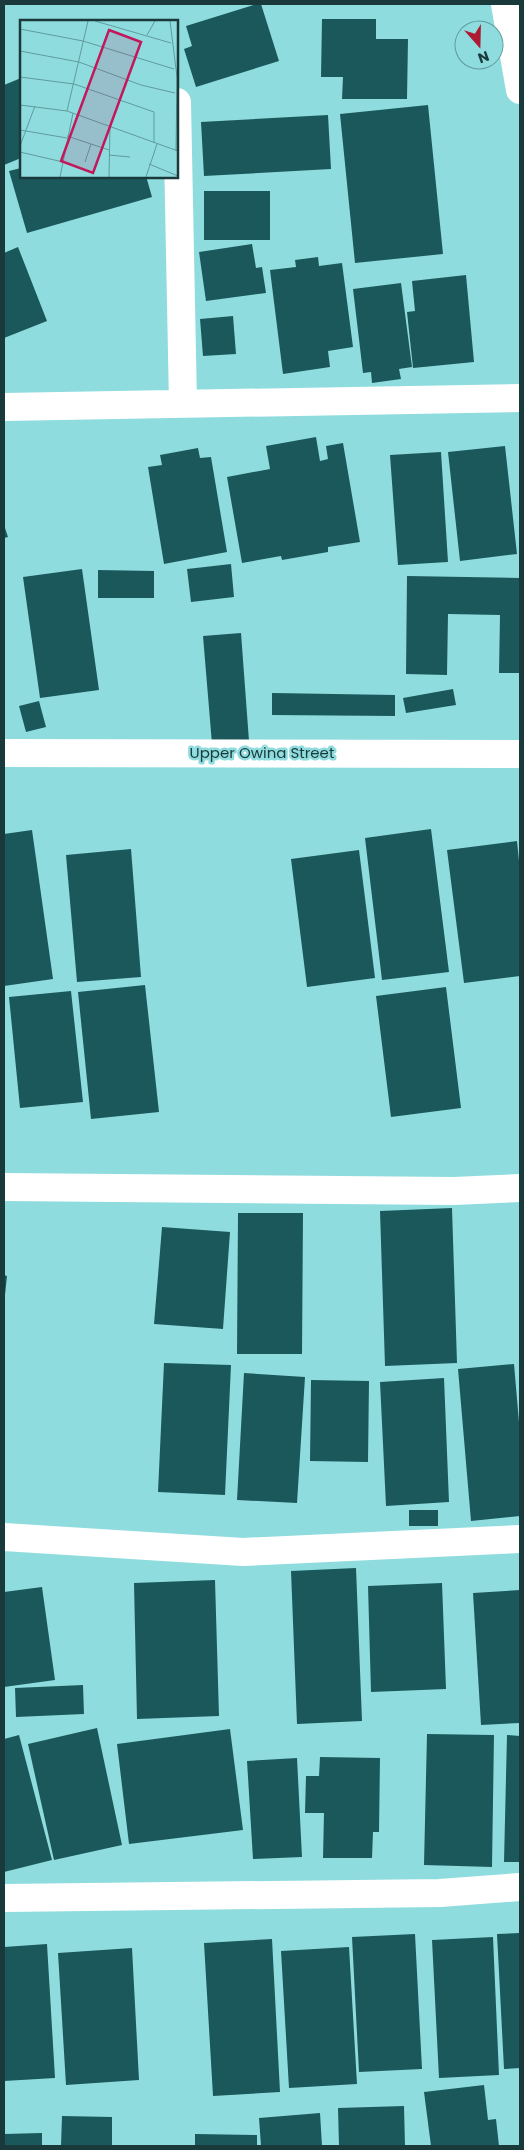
<svg xmlns="http://www.w3.org/2000/svg" width="524" height="2150" font-family="Poppins,sans-serif">
<rect width="100%" height="100%" fill="#8fdcdf"/>
<!-- building -->
<path fill="#1b585b" d="M257,4H261L279,61L196,87L184,49L192,46L186,26Z
M322,19H376V39H408L407,99H342L343,77H321Z
M21,78V158L4,165V85Z
M428,105L443,254L355,263L340,114Z
M328,115L331,169L204,176L201,122Z
M21,168V176H146L152,197L27,233L9,171Z
M204,191H270V240H204Z
M252,244L256,268L262,267L266,293L206,301L199,252Z
M18,247L47,321L4,338V253Z
M318,257L319,266L342,263L353,347L328,351L330,367L283,374L270,270L296,267L295,260Z
M466,275L474,362L413,368L407,312L415,311L412,281Z
M401,283L412,367L399,369L401,379L372,383L371,372L363,373L353,289Z
M233,316L236,354L203,356L200,319Z
M316,437L320,461L328,459L326,446L343,443L360,542L328,547V552L282,560L281,556L242,563L227,477L270,469L266,446Z
M505,446L517,554L460,561L448,452Z
M198,448L200,458L211,457L227,552L164,564L148,467L162,465L160,455Z
M441,452L448,562L398,565L390,455Z
M4,525L8,537L4,538Z
M231,564L234,597L191,602L187,569Z
M82,569L99,690L40,698L23,577Z
M98,570L154,571V598H98Z
M407,576L520,578V673H499L500,615L448,614L447,675L406,674Z
M241,633L249,741L212,744L203,636Z
M453,689L456,705L406,713L403,698Z
M272,693L395,695V716L272,715Z
M39,701L46,727L26,732L19,706Z
M431,829L449,972L382,980L365,838Z
M32,830L53,979L4,986V834Z
M517,841L520,871V976L464,983L447,850Z
M131,849L141,977L77,982L66,855Z
M359,850L375,978L307,987L291,859Z
M145,985L159,1112L91,1119L78,992Z
M446,987L461,1108L391,1117L376,996Z
M71,991L83,1102L20,1108L9,997Z
M452,1208L457,1363L385,1366L380,1211Z
M238,1213H303L302,1354H237Z
M162,1227L230,1232L223,1329L154,1324Z
M4,1275L7,1276L5,1295H4Z
M164,1363L231,1365L225,1495L158,1492Z
M514,1364L520,1434V1516L471,1521L458,1369Z
M244,1373L305,1377L297,1503L237,1500Z
M444,1378L449,1502L386,1506L380,1382Z
M311,1380L369,1381L368,1462L310,1461Z
M409,1510H438V1526H409Z
M356,1568L362,1721L297,1724L291,1571Z
M215,1580L219,1716L137,1719L134,1583Z
M442,1583L446,1689L371,1692L368,1586Z
M42,1587L55,1680L4,1687V1592Z
M520,1590V1723L481,1725L473,1593Z
M83,1685L84,1714L16,1717L15,1688Z
M97,1728L122,1845L54,1860L28,1744Z
M230,1729L243,1830L129,1844L117,1744Z
M427,1734L494,1735L492,1867L424,1865Z
M19,1735L52,1860L4,1872V1739Z
M507,1735L520,1736V1862H504Z
M320,1757L380,1758L379,1832H373L372,1858H323L324,1813H305L306,1776H319Z
M297,1758L302,1857L253,1859L247,1761Z
M520,1933V2068L504,2069L497,1934Z
M415,1934L422,2069L359,2072L352,1937Z
M493,1937L499,2075L439,2078L432,1940Z
M272,1939L280,2092L213,2096L204,1943Z
M47,1944L55,2078L4,2081V1947Z
M349,1947L357,2084L289,2088L281,1951Z
M132,1948L139,2080L66,2085L58,1953Z
M484,2085L488,2120L496,2119L499,2146H431L424,2092Z
M404,2106L405,2146H339L338,2108Z
M320,2113L322,2146H261L259,2118Z
M62,2116L112,2117V2146H61Z
M42,2133V2146H4V2134Z
M195,2134L257,2135V2146H195Z"/>
<g fill="none" stroke-linecap="round" stroke-linejoin="round">
<!-- minor -->
<path stroke="#fff" stroke-width="28" d="M505,4L520,90
M177,102L183,404
M4,407L520,398
M4,753L520,754
M4,1187L454,1191L520,1188
M4,1537L243,1552L520,1539
M4,1898L440,1893L520,1887"/>
</g>
<g text-anchor="middle" stroke-width="5" stroke-linejoin="round" paint-order="stroke">
<!-- street labels -->
<g font-size="15" fill="#19393a" stroke="#8fdcdf">
<text x="262" y="758">Upper Owina Street</text>
</g>
</g>
<!-- overview -->
<g transform="translate(20 20)">
<rect width="158" height="158" fill="#8fdcdf"/>
<path fill="none" stroke="#609b9d" stroke-width="1" d="M75,1L151,23M150,1L157,57L156,131M0,9L63,21L154,49M127,15L135,1M0,31L59,42L121,65L155,73M0,57L54,64L134,92V123M0,85L47,91L158,131M47,91L68,1M0,110L47,118M47,116L89,130M0,126L15,86M0,132L43,142M89,135L110,137M65,142L71,124M129,144L158,156M40,157L53,93M89,157L90,107M126,157L137,124"/>
<path fill="#c2185b" fill-opacity="0.15" stroke="#c2185b" stroke-width="2.5" d="M89,10L121,22L73,153L41,141Z"/>
<rect width="158" height="158" fill="none" stroke="#19393a" stroke-width="2.5"/>
</g>
<!-- border -->
<rect width="524" height="2150" fill="none" stroke="#19393a" stroke-width="10"/>
<!-- north arrow -->
<g transform="translate(479 45) rotate(160)"><circle r="24" fill="#8fdcdf" stroke="#609b9d"/>
<path d="M0-4L9 19L0 12L-9 19Z" fill="#ae1a33"/>
<text y="-8" font-size="14" font-weight="bold" text-anchor="middle" fill="#19393a">N</text>
</g>
</svg>
